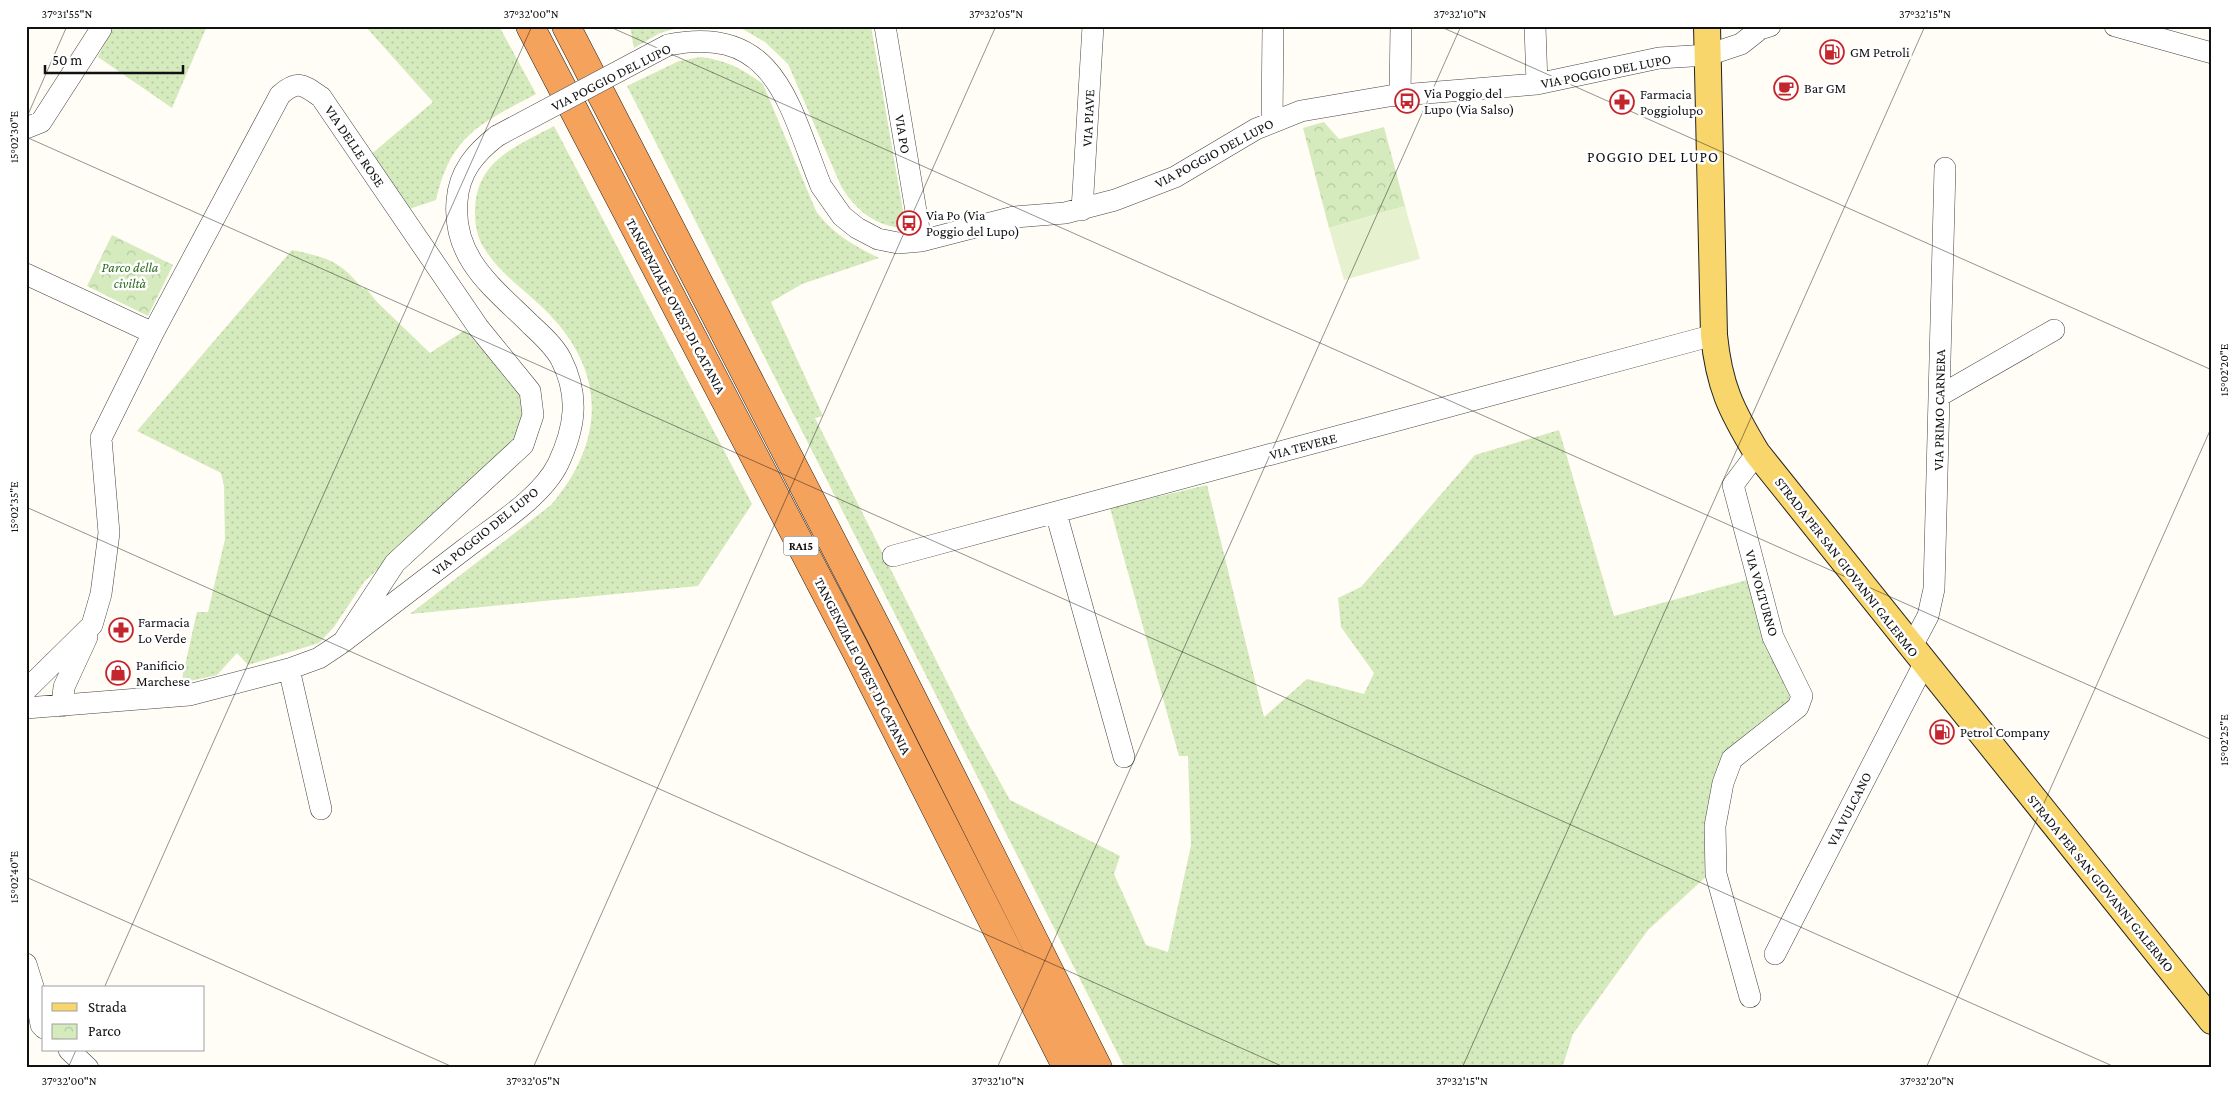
<svg xmlns="http://www.w3.org/2000/svg" width="2238" height="1094" font-family="'Crimson Pro',serif">
<defs>
<pattern id="grass-dots" width="8" height="8" patternUnits="userSpaceOnUse" patternTransform="scale(1.25)"><rect width="8" height="8" fill="#d5ebbd"/><path d="M2 2h.1M6 6h.1" fill="none" stroke="#b6c8a1" stroke-width="1.8" stroke-linecap="round"/></pattern>
<pattern id="park-crowns" width="20" height="18" patternUnits="userSpaceOnUse" patternTransform="scale(1.25)"><rect width="20" height="18" fill="#d5ebbd"/><path d="M2 6a3 3 0 1 1 6 0M12 15a3 3 0 1 1 6 0" fill="none" stroke="#b6c8a1"/></pattern>
</defs>
<rect width="100%" height="100%" fill="#fffdf5"/>
<!-- grass -->
<path fill="url(#grass-dots)" d="M113,26H207L172,108L98,57Z
M365,26H499L536,94C482,123 451,134 436,200L406,210L369,156L433,102Z
M630,26H684L660,33L634,48Z
M732,26H871L906,228C876,227 856,211 841,186L788,64L765,42L741,28Z
M701,57C726,60 743,69 763,84L816,211C833,234 853,245 879,258L802,284L771,302L823,416L815,418L970,728L1010,800L1120,856L1114,874L1146,945L1168,952L1191,845L1188,756H1179L1110,508L1207,485L1264,717L1307,679L1364,694L1374,673L1341,627L1338,598L1361,587L1475,455L1559,430L1614,616L1747,580L1763,636L1791,693L1786,708L1738,742L1709,874L1648,930L1573,1034L1562,1068H1125L627,86L679,61Z
M554,126L752,504L698,586L410,614L551,505C603,444 608,376 550,315C531,295 504,277 488,254C478,241 475,228 475,212C475,161 515,147 554,126Z
M292,250C328,258 339,260 363,289L365,287L377,302L430,353L465,330L518,390L523,398V422L504,454L364,582L334,627L319,643L248,665L237,653L217,675L181,683L197,612H208L225,539L224,486L221,473L137,431Z"/>
<!-- park -->
<path fill="url(#park-crowns)" d="M1324,122L1339,139L1384,127L1405,206L1329,228L1303,128Z
M112,235L173,265L148,316L87,286Z"/>
<!-- pitch -->
<path fill="#e6f2cf" d="M1405,206L1420,259L1344,280L1329,228Z"/>
<g fill="none" stroke-linecap="round" stroke-linejoin="round">
<!-- minor casing -->
<g stroke="#444" stroke-width="22">
<path id="minor" d="M885,26L921,241
M1535,26L1537,84
M2115,26L2212,53
M668,45C776,23 789,106 821,186L842,216L857,228L878,239L898,243L921,241L1014,217L1065,213L1115,200L1175,177L1256,129L1301,111L1389,96L1537,84L1659,58L1708,55L1741,44L1760,29L1770,26
M1400,96L1401,26
M1272,122L1273,26
M26,128L41,122L101,29
M1082,210L1093,26
M26,274L153,333
M1939,396L2054,330
M1056,513L1124,757
M893,556L1714,335
M1911,648L1928,616L1934,589L1945,168
M289,669L321,809
M26,690L92,625L101,594L109,533L101,438L153,333L280,95C298,79 303,85 321,97L478,327L530,391L533,415L523,445L395,563L343,642
M62,706L64,687L87,637
M26,708L189,695L289,669L319,658L343,642C384,611 425,579 466,548C495,526 542,497 558,464C575,428 580,396 561,359C554,346 542,335 531,325C494,288 452,259 457,201C459,172 475,153 497,136
M1775,954L1924,664
M26,964L36,996L41,1025L44,1028
M1750,997L1716,874L1715,826L1723,783L1732,759L1798,707L1802,696L1773,637L1733,485L1757,453
M69,1050L88,1068"/>
</g>
<!-- major casing -->
<g stroke="#222" stroke-width="28">
<path id="major" d="M1707,26L1714,335C1719,386 1731,410 1757,453L2212,1021"/>
</g>
<!-- highway casing -->
<g stroke="#222" stroke-width="29">
<path id="highway" d="M530,26L856,651L1067,1068
M566,26L880,634L1098,1068"/>
</g>
<!-- minor -->
<use href="#minor" stroke="#fff" stroke-width="21"/>
<!-- major -->
<use href="#major" stroke="#f9d66b" stroke-width="26"/>
<!-- highway -->
<use href="#highway" stroke="#f5a25d" stroke-width="28"/>
<!-- minor-bridge casing -->
<g stroke="#444" stroke-width="22" stroke-linecap="butt">
<path id="minor-bridge" d="M497,136L668,45"/>
</g>
<!-- minor-bridge -->
<use href="#minor-bridge" stroke="#fff" stroke-width="21"/>
</g>
<!-- ticks -->
<path fill="none" stroke="#111" stroke-width="1" stroke-opacity="0.45" d="M608,26L2212,740M1439,26L2212,370M26,119L67,26M26,137L2117,1068M26,507L1286,1068M26,877L455,1068M104,988L532,26M68,1068L76,1050M533,1068L996,26M997,1068L1461,26M1462,1068L1925,26M1926,1068L2212,426"/>
<!-- icons -->
<defs>
<g id="fuel-ring" transform="scale(1.25)"><circle r="9.5" fill="#fff" stroke="#c4262e" stroke-width="1.5"/><path d="M-5.5-6h7V0h2V4h1.3V-2.5L3-4.5l.8-.8L6-3V5H2.5V1h-1V6h-7ZM-4.2-4.7v3.2H.2V-4.7Z" fill="#c4262e"/></g>
<g id="cafe-ring" transform="scale(1.25)"><circle r="9.5" fill="#fff" stroke="#c4262e" stroke-width="1.5"/><path d="M-5.5-4.5H6V0H3Q3 3.5 0 3.5H-2.5Q-5.5 3.5-5.5 0ZM3-3.2v2h1.7v-2ZM-6 4.5H4V6H-6Z" fill="#c4262e"/></g>
<g id="bus-ring" transform="scale(1.25)"><circle r="9.5" fill="#fff" stroke="#c4262e" stroke-width="1.5"/><path d="M-5-6H5V4H4V6H2V4H-2V6H-4V4H-5ZM-3.5-4V0h7V-4ZM-3.5 1.2v1.5H-2V1.2ZM2 1.2v1.5H3.5V1.2Z" fill="#c4262e"/></g>
<g id="pharmacy-ring" transform="scale(1.25)"><circle r="9.5" fill="#fff" stroke="#c4262e" stroke-width="1.5"/><path d="M-2-6h4v4h4v4h-4v4h-4v-4h-4v-4h4Z" fill="#c4262e"/></g>
<g id="shop-ring" transform="scale(1.25)"><circle r="9.5" fill="#fff" stroke="#c4262e" stroke-width="1.5"/><path d="M-5-2.5h2.3a2.7 3.5 0 0 1 5.4 0H5L5.5 6h-11ZM-1.5-2.5h3a1.5 2.3 0 0 0-3 0Z" fill="#c4262e"/></g>
</defs>
<g fill-rule="evenodd">
<use href="#fuel-ring" x="1832" y="52"/>
<use href="#cafe-ring" x="1786" y="88"/>
<use href="#bus-ring" x="1407" y="101"/>
<use href="#pharmacy-ring" x="1622" y="102"/>
<use href="#bus-ring" x="909" y="223"/>
<use href="#pharmacy-ring" x="121" y="630"/>
<use href="#shop-ring" x="118" y="673"/>
<use href="#fuel-ring" x="1942" y="732"/>
</g>
<g text-anchor="middle" stroke-width="5" stroke-linejoin="round" paint-order="stroke">
<!-- shield labels -->
<rect fill="#fff" stroke="#585858" stroke-width="1" x="783.5" y="536.5" width="35" height="19" rx="4"/>
<g font-size="12" font-weight="bold" fill="#111">
<text x="801" y="550">RA15</text>
</g>
<!-- poi labels -->
<g font-size="14" fill="#111" stroke="#fff" text-anchor="start">
<text x="1850" y="57">GM Petroli</text>
<text x="1804" y="93">Bar GM</text>
<text x="1424" y="98">Via Poggio del<tspan x="1424" dy="16">Lupo (Via Salso)</tspan></text>
<text x="1640" y="99">Farmacia<tspan x="1640" dy="16">Poggiolupo</tspan></text>
<text x="926" y="220">Via Po (Via<tspan x="926" dy="16">Poggio del Lupo)</tspan></text>
<text x="138" y="627">Farmacia<tspan x="138" dy="16">Lo Verde</tspan></text>
<text x="136" y="670">Panificio<tspan x="136" dy="16">Marchese</tspan></text>
<text x="1960" y="737">Petrol Company</text>
</g>
<!-- street labels -->
<g font-size="14" fill="#111" stroke="#fff">
<text transform="translate(1606 71) rotate(-11)" y="5">VIA POGGIO DEL LUPO</text>
<text transform="translate(611 77) rotate(-27)" y="5">VIA POGGIO DEL LUPO</text>
<text transform="translate(1088 118) rotate(-87)" y="5">VIA PIAVE</text>
<text transform="translate(903 134) rotate(81)" y="5">VIA PO</text>
<text transform="translate(355 146) rotate(56)" y="5">VIA DELLE ROSE</text>
<text transform="translate(1214 153) rotate(-28)" y="5">VIA POGGIO DEL LUPO</text>
<text transform="translate(676 306) rotate(62)" y="5">TANGENZIALE OVEST DI CATANIA</text>
<text transform="translate(1939 410) rotate(-89)" y="5">VIA PRIMO CARNERA</text>
<text transform="translate(1303 446) rotate(-15)" y="5">VIA TEVERE</text>
<text transform="translate(485 531) rotate(-39)" y="5">VIA POGGIO DEL LUPO</text>
<text transform="translate(1847 567) rotate(52)" y="5">STRADA PER SAN GIOVANNI GALERMO</text>
<text transform="translate(1762 593) rotate(74)" y="5">VIA VOLTURNO</text>
<text transform="translate(863 666) rotate(63)" y="5">TANGENZIALE OVEST DI CATANIA</text>
<text transform="translate(1849 809) rotate(-63)" y="5">VIA VULCANO</text>
<text transform="translate(2101 883) rotate(51)" y="5">STRADA PER SAN GIOVANNI GALERMO</text>
</g>
<!-- park labels -->
<g font-size="14" font-style="italic" fill="#2f6b1f" stroke="#fff">
<text x="130" y="272">Parco della<tspan x="130" dy="16">civiltà</tspan></text>
</g>
<!-- neighbourhood labels -->
<g font-size="15" letter-spacing="1" fill="#111" stroke="#fff">
<text x="1653" y="162">POGGIO DEL LUPO</text>
</g>
</g>
<!-- border -->
<rect width="2238" height="1094" fill="none" stroke="#ffffff" stroke-width="55"/>
<!-- legend -->
<rect x="42" y="986" width="162" height="65" fill="#ffffff" stroke="#a0a0a0"/>
<rect x="52" y="1003" width="25" height="8" fill="#f9d66b" stroke="#a0a0a0"/>
<text x="88" y="1012" font-size="15" fill="#111111">Strada</text>
<rect x="52" y="1024" width="25" height="15" fill="url(#park-crowns)" stroke="#a0a0a0"/>
<text x="88" y="1036" font-size="15" fill="#111111">Parco</text>
<!-- scale -->
<path d="M45 65v8h138v-8" fill="none" stroke="#111111" stroke-width="2.5"/>
<text x="52" y="65" font-size="15" fill="#111111" stroke="#ffffff" stroke-width="4" paint-order="stroke">50 m</text>
<rect x="28" y="28" width="2182" height="1038" fill="none" stroke="#111" stroke-width="2"/>
<g font-size="12" text-anchor="middle" fill="#111">
<text x="67" y="18">37°31'55"N</text>
<text x="531" y="18">37°32'00"N</text>
<text x="996" y="18">37°32'05"N</text>
<text x="1460" y="18">37°32'10"N</text>
<text x="1925" y="18">37°32'15"N</text>
<text transform="translate(14 137) rotate(-90)" y="4">15°02'30"E</text>
<text transform="translate(2224 370) rotate(-90)" y="4">15°02'20"E</text>
<text transform="translate(14 507) rotate(-90)" y="4">15°02'35"E</text>
<text transform="translate(2224 740) rotate(-90)" y="4">15°02'25"E</text>
<text transform="translate(14 877) rotate(-90)" y="4">15°02'40"E</text>
<text x="69" y="1085">37°32'00"N</text>
<text x="533" y="1085">37°32'05"N</text>
<text x="998" y="1085">37°32'10"N</text>
<text x="1462" y="1085">37°32'15"N</text>
<text x="1927" y="1085">37°32'20"N</text>
</g>
</svg>
